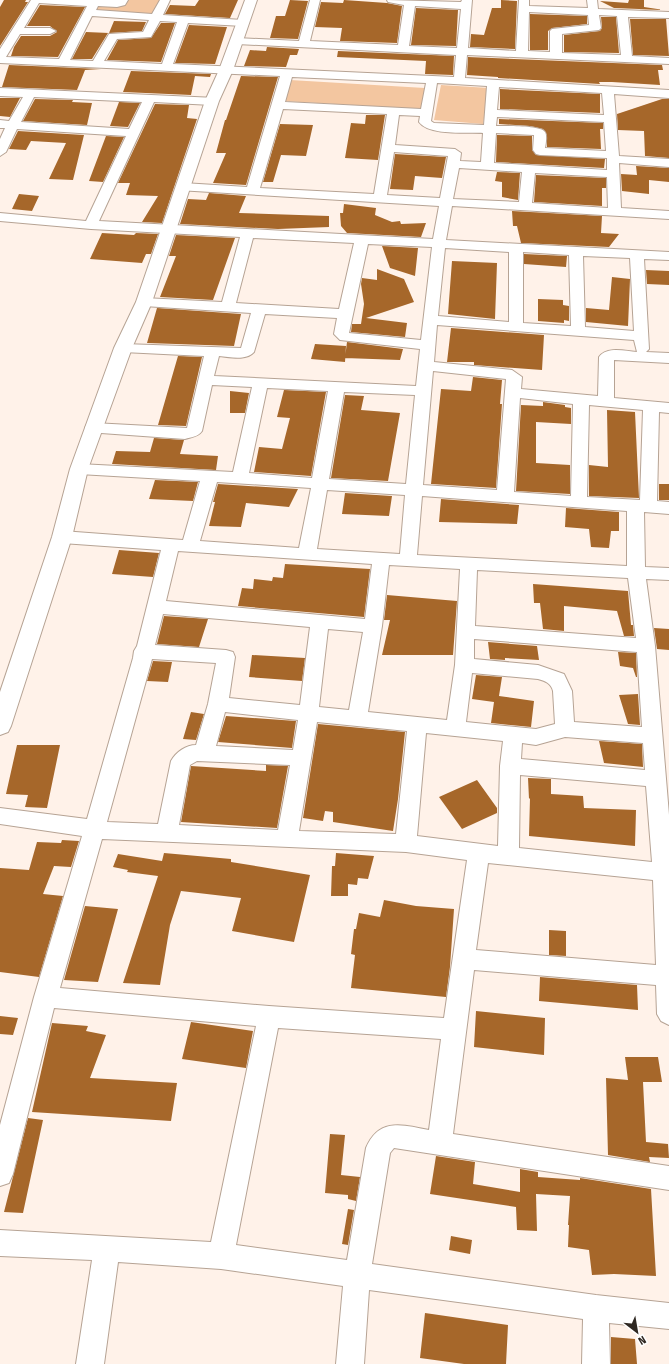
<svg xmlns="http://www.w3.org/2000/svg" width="669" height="1364" font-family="'Fira Sans Condensed',sans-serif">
<rect width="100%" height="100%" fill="#fff2e9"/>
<!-- green -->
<path fill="#f3c6a0" d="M124,0H163L156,17L91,13L96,5Z
M290,80L425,88L421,109L283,101Z
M441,85L489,88L483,124L434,120Z"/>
<!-- building -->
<path fill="#a6672a" d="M4,0H26L25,2H28L0,46V7Z
M199,0H238L230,18L165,14L170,5L195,6Z
M290,0L308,1L298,39L270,38L276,16H285Z
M344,0L387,3L402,6L397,43L340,41L342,28L315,27L321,2L343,3Z
M501,0L517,1L515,49L470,47L471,34L484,35L492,8H501Z
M629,0H644V7L664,10L614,8L600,1L628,3Z
M40,5L85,7L58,57L11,56L14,47L21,36H50L57,32L50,26H27Z
M416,8L458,10L456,46L411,45Z
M530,14L587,16V24L552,28L548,31V50H530Z
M601,17H616L619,53L564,52V35L600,31L602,28Z
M630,19H666L669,56L633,55Z
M114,21L146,22L142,31L108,33L92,59H72L86,32L109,33Z
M161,23H175L161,62L107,60L118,40L151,38Z
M189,25L227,27L215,64L175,63Z
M267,47L299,49L297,55H290L286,67L244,66L250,50L266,51Z
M338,51L454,56L453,75L425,74L426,61L337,57Z
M468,57L662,65L663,70H658L660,85L612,82H599L600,84L498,78V77L467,75Z
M9,65L101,69L85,70L77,90L2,87Z
M131,71L211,74L210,77L195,76L191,95L123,92Z
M241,76L278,77L246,185L213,183L226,153H216L225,120H226Z
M500,89L600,94V113L500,109Z
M0,98H20L10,117L0,116Z
M35,99L73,100L72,102L92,103L87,125L23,121Z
M662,99H669V158L645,156L644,131L618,130L617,114Z
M119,102L140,103L128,127L110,126Z
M155,104L189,105L187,118L197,119L162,223L142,222L158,196L126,195L130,183H118Z
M366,115H385L378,160L345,158L351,123L365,124Z
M499,119L603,123V129H600L601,149L547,147V135L543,129L530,126L499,124Z
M280,124L313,125L306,156L281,155L273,182H263Z
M18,131L84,135L73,180L49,179L66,143L31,141L26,150L9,149Z
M497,135L532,136V150L536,155L605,159L604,168L496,162Z
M106,136L124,137L103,182L89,181Z
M395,154L446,157L442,178L415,176L413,190L390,189Z
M636,166L669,168V182L649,180V194L622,191L621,174L637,175Z
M497,172L520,173L518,200L502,197V182L495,181Z
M536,175L606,178V188H602V206L534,202Z
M209,193L246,196L239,213L329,216V227L278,229L180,224L188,199L206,200Z
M19,194L39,196L32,211L12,209Z
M344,204L376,208L375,215L392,222L400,221L401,224L426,223L421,237L347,233L341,226L340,213H343Z
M512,211L602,216L601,233L619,234L609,247L521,243L517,226H513Z
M102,233L134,235L136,233L158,234L151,254H146L142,263L90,259Z
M176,235L235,238L213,300L160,297L176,256H169Z
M382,246L418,248L415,276L390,268Z
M524,254L567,256L566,267L524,264Z
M452,261L497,263L495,319L448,314Z
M377,269L404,279L414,302L366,318L407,323L405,337L351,332L352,324H361L364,304L361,284L362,278L377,280Z
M646,270L669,271V285L647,284Z
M612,277L630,279L628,326L586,322V308L609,310Z
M538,299L563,300V305L569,306V321L564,320V323L538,321Z
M157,308L241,314L234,346L147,343Z
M451,328L544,335L542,370L474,365V362H447Z
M347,342L403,349L400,360L345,358Z
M315,344L346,346L345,362L311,359Z
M178,356L202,357L186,426L158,425Z
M473,377L502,380L500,404H502L496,488L431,484L441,389L471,391Z
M284,390L326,392L311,476L254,472L259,447L282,449L290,418L277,417Z
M230,391L249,393L245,413H230Z
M345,395L364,396L361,410L400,413L388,481L331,478Z
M543,402L565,405V407L571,408V424L536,422V463L570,465V494L516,491L521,405L543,406Z
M607,410L635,412L639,498L589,496V465L608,467Z
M154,438L184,440L180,454L218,456L216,470L112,464L116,451L150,452Z
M155,480L198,482L193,501L149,499Z
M218,484L298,489L289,507L246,503L241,527L209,526L215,502H213Z
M659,484H669V500H659Z
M345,493L392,496L389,516L342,514Z
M441,499L519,505L517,524L439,522Z
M566,508L619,512V531H611L609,548L591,547L589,529L565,527Z
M119,550L159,553L153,577L112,574Z
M285,564L370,569L364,617L238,606L242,588L253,589L254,579L272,581L273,577L283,578Z
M533,584L628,591L631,625H633L634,636H624L617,611L564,606V631L543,629L540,603H534Z
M387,595L457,601L453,655H382L390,620H384Z
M164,616L208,619L199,647L157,644Z
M654,628L669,629V650L657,649Z
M488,642L537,646L539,660L505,658V660L490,659Z
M618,652L636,653L637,677H636L633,668L620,666Z
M252,655L305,658L302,681L249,677Z
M153,661L172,662L168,682L147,681Z
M476,675L502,677L499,696L534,701L531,727L491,723L494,702L472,699Z
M638,694L640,725L628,724L619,695Z
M191,712L204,714L196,740L183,739Z
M226,716L296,721L292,748L218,742Z
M318,724L405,732L398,799L393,831L333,822V812L325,811L323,821L303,818Z
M599,741L642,744L643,767L604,763Z
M17,745H60L47,808L25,807L28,795L6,794Z
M266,765L288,766L277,828L181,822L191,766L266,771Z
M528,778L551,779V794L583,796L584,808L636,810L635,846L529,836L530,798L529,799Z
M477,780L497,808V813L462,829L439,797Z
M62,840L79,841L71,867L54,866L43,894L63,896L39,977L0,972V868L29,870L37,842L61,843Z
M164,853L231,859V862L310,875L294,942L232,931L241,898L181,891L170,925L160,985L123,983L158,876L127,872L128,870L113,867L118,854L162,861Z
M336,853L374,856L368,879L358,878L357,885L348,884V896H331L332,866H335Z
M384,900L416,906L454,909L450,967L446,997L351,988L355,955L351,954L354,929H356L359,913L380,917Z
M85,906L118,909L98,982L64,980Z
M549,930L566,931V956L549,955Z
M540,977L637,985L638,1010L539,1001Z
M476,1011L545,1018L544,1055L474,1047Z
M0,1016L18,1018L13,1035L0,1034Z
M191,1022L253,1031L246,1068L182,1059Z
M52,1023L88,1026L86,1031L106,1035L90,1078L177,1083L171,1121L32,1112Z
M625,1057H658L662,1082H643L646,1142L668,1144L669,1158L649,1157L650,1162L608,1155L606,1078L628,1080Z
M28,1118L43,1120L23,1213L4,1212Z
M330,1134L345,1135L341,1175L360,1177L356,1201L348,1199V1195L325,1193Z
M436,1156L475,1162L473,1184L520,1192V1169L538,1172V1177L580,1180V1178L651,1189L656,1276L614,1274L592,1275L589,1250L568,1247L569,1225H568L570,1196L536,1194L537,1231L517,1230L516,1207L430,1194Z
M348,1209L354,1210L348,1245L342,1244Z
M451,1236L472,1240L470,1254L449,1250Z
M425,1313L508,1325L506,1364H464L420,1358Z
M611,1337L635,1339L637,1364H611Z"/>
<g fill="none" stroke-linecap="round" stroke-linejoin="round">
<!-- minor casing -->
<g stroke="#b6a394" stroke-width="2">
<path id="minor" d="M31,0H128L125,5L117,7L98,6L96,10L152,14L160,0H170L163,15L243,20L248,23L243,26L188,23L173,64L454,77L456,55L237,44L231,41L237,38L299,41L310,0H320L310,41L398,45L404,5L388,2L387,0L461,2L462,0H472L468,48L516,51L519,0H529V6L588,8L587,0H597L598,9L669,12V18L628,17L632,56L669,58V64L467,55L465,78L669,90V98L614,94L619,156L669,159V167L619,163L621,208L669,211V219L452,206L446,240L669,252V260L644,259L649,349L646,352L669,353V363L614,360V398L669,403V413L659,412L657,501L669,502V514L644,512L645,567L669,568V580L646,579L655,646L669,815V1025L661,1021L657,1014L656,985L474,970L453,1134L669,1166V1190L394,1148L390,1153L372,1264L596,1295L669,1303V1329L609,1323L610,1364H582L583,1319L369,1290L364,1364H336L343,1286L221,1269L118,1262L104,1364H76L92,1260L0,1256V1230L211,1242L256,1026L54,1008L13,1174L9,1183L0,1186V1125L34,997L82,836L0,824V808L87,819L133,658L134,651L137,646L161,550L62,543L56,541L53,537L56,533L62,531L183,540L200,481L79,474L73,473L71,469L73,465L79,464L233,472L252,387L212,385L202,431C198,437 191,437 185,439L87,432L85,428L87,424L93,423L187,428L204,356L123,352L118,351L116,348L118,345L123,344L241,348L251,313L144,306L139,305L137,302L139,299L144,298L222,302L240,237L91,229L0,221V213L86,221L126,136L17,129L6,152L0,156V139L5,128H0V120L9,121L23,97L0,96V88L216,98L218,101L216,104L212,105L154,102L99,221L433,239L439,206L178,190L177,187L178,184L183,183L247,187L280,76L0,63V49ZM39,3L87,6L59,59L6,57L20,34H50L56,31L50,28H24ZM415,6L461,9L457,48L409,46ZM529,12L588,15L589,25L552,29L550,31V52L528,51ZM599,15L617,16L621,55L562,53V34L599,30L601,28ZM92,16L149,20L143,32L109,34L93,61L70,60ZM160,21L177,22L162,64L104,61L117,39L151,37ZM292,77L426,83L421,109L285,102ZM437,83L487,86L484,125L434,123L431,121ZM499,87L602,93L604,115L497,110ZM34,97L142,102L129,129L21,122ZM283,109L387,114L374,194L260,188ZM399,115L420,116L419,122C429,136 467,132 483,133L481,162L460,161L461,153L455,149L395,145ZM497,117L604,122L606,151L545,148C546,143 547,135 545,132C541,125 505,126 496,126ZM496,133L534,135L533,150L536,154L540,155L607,158V170L494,163ZM394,152L448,156L440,198L387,195ZM459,168L522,172L519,202L453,199ZM535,173L607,177L608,208L532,203ZM253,238L354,243L339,309L236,303ZM368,244L432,247L421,340L349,333ZM445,248L509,252V322L438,316ZM523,252L569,255L571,326L523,323ZM583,256L630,258L634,331L585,327ZM265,314L337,318L334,334L340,340L420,349L416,386L214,376L219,356C230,357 246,361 254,352ZM437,325L634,340L637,352C625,351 607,346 599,357L598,396L521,389L522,377L512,370L434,362ZM433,371L506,379L497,490L423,485ZM267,388L328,391L312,478L249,473ZM344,392L415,395L406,484L329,479ZM520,398L573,404L571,496L514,492ZM589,405L643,410L640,500L587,497ZM217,482L311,488L299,548L200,541ZM327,490L405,495L400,554L317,549ZM422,496L627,511V566L417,555ZM178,551L372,564L365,619L166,601ZM389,565L460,569L455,665L447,720L368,712L382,626ZM477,570L628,578L636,638L475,626ZM163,614L310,627L300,705L229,698L235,657L233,652L226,650L155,645ZM328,629L363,632L349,710L319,707ZM474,639L637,652L642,727L574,722L572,691L564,674L538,665L474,659ZM152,659L216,663L208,704L196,745C186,745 176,752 171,761L158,824L107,822ZM472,673L538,679C545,681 551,683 553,691L555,724L536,729L466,722ZM225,712L298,720L293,750L216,746ZM317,722L407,731L396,834L299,831ZM426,733L503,741L500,766L498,846L417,836ZM565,737L643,743L645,770L521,759L522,743L536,745ZM197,761L290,765L278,830L179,825L190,765ZM520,775L646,786L652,862L519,848ZM102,839L406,852L467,860L444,1018L269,1006L60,988ZM488,863L653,880L656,965L476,950ZM278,1028L441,1039L429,1130C403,1125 379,1117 366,1148L347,1260L236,1245Z"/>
</g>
<!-- tertiary casing -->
<g stroke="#b6a394" stroke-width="2">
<path id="tertiary" d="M245,0H257L233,70L219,101L152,302L132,348L88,469L72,537L11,726L8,732L0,735V692L52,537L70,469L114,348L136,302L205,101L219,70Z"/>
</g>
<!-- minor -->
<use href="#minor" fill="#fff" fill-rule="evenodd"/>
<!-- tertiary -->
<use href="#tertiary" fill="#fff" fill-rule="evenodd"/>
</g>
<!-- north arrow -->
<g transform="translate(637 1332) rotate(149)" stroke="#ffffff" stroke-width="3" paint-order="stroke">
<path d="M0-3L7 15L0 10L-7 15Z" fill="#2f2822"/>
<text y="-6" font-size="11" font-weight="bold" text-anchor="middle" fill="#2f2822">N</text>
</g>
</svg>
